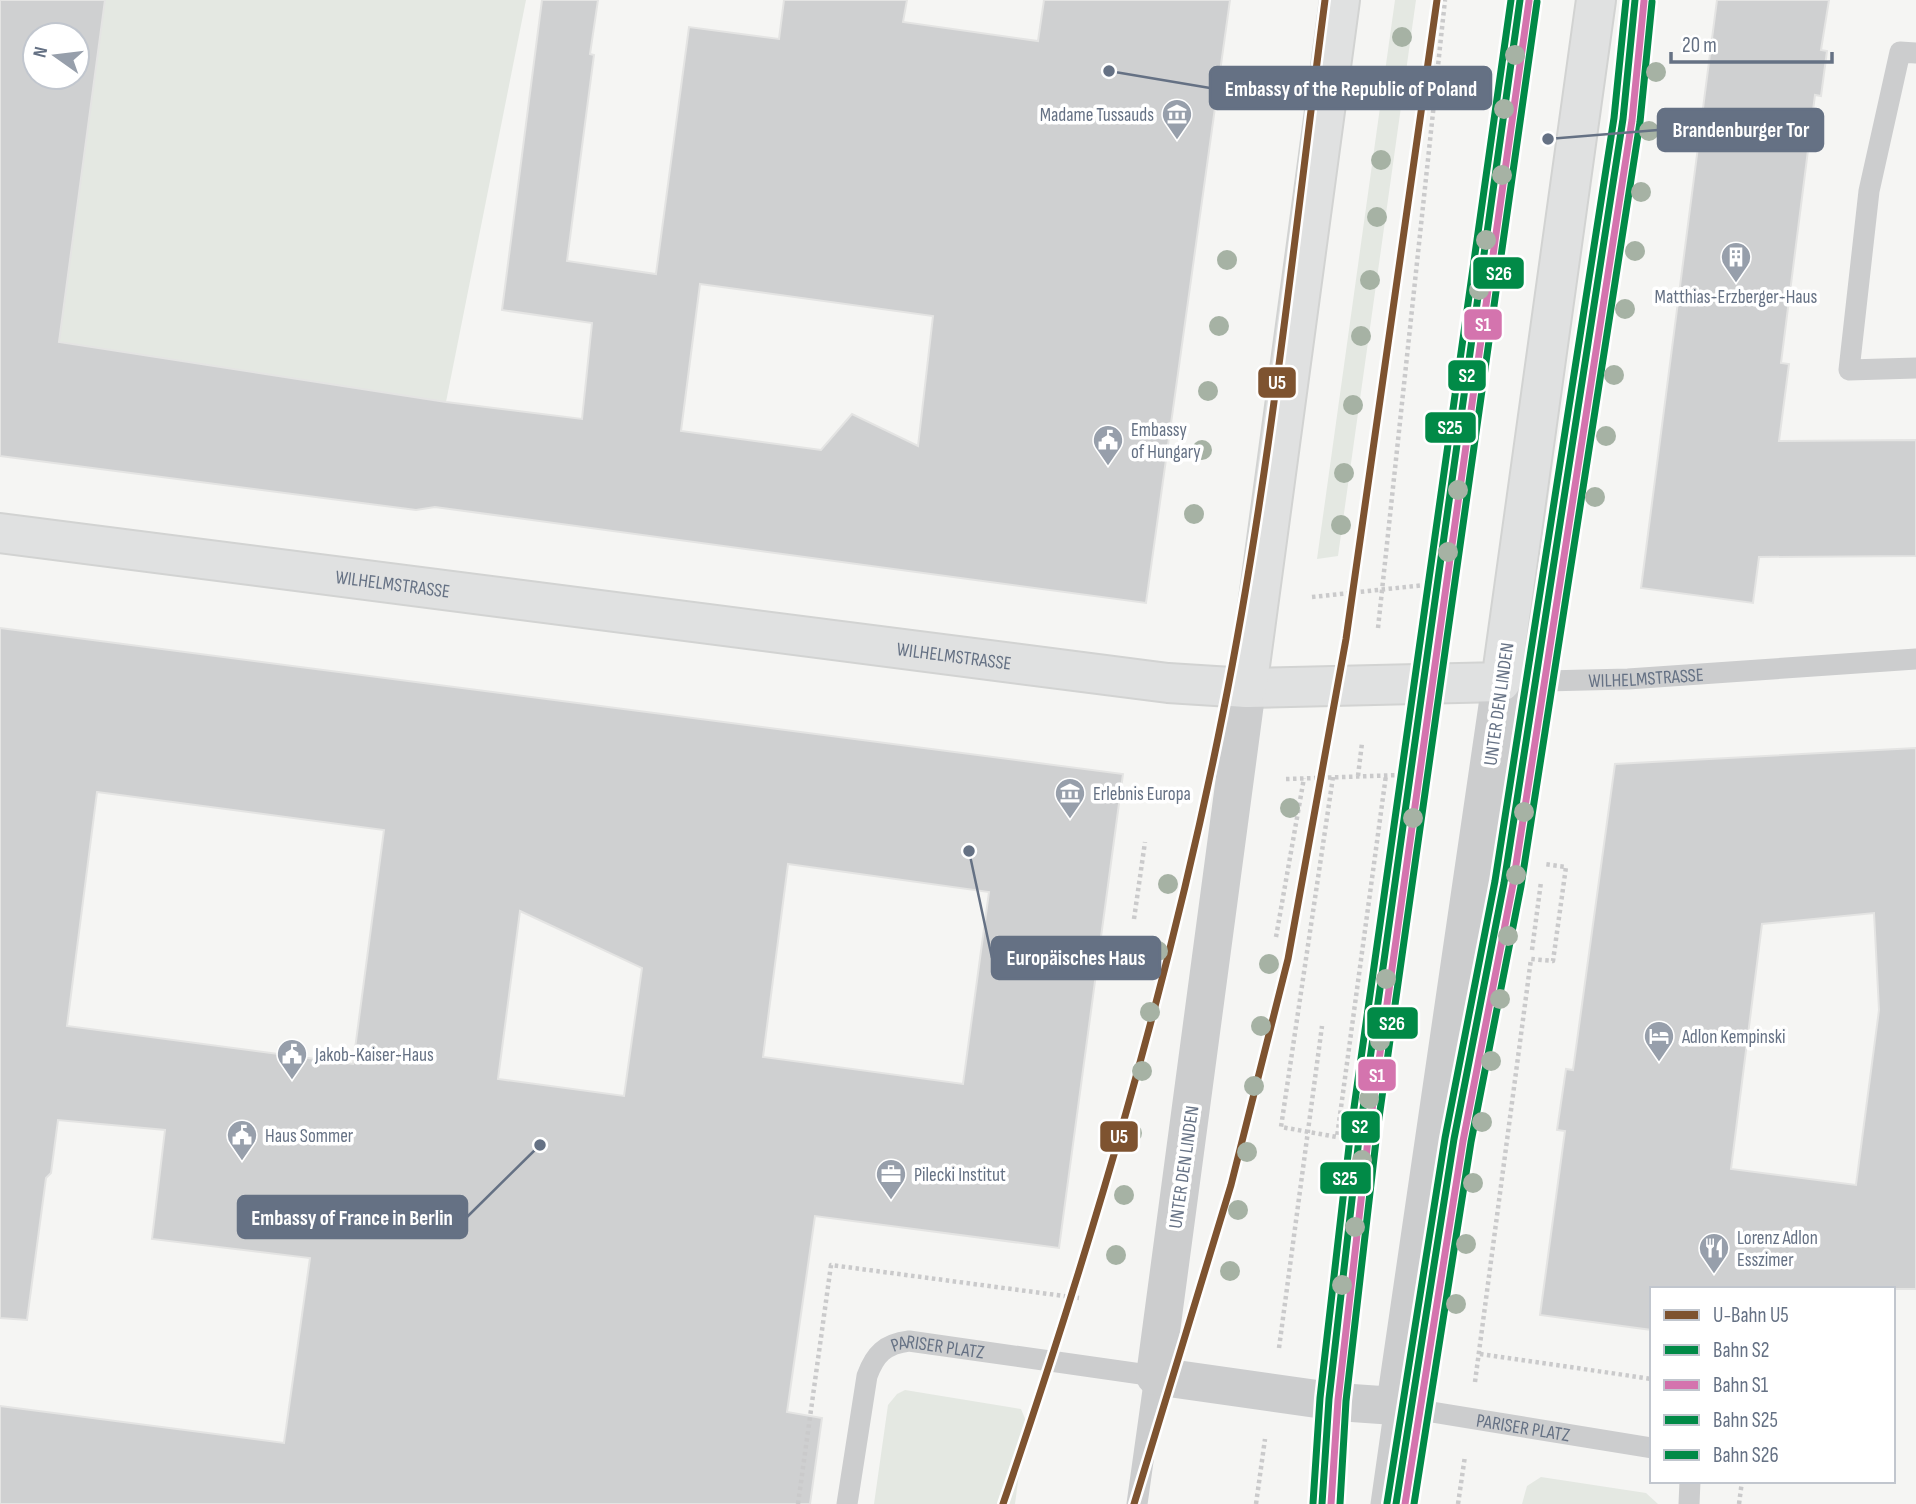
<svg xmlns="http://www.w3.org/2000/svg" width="1916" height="1504" font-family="'Sofia Sans Condensed',sans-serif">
<rect width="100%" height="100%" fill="#f5f5f3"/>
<!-- green -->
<path fill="#e4e8e2" d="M105,0H526L446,402L59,342Z
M1395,0H1416L1338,556L1317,559Z
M1513,0H1535L1459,538L1437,541Z
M905,1390L1021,1409L1026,1421L1015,1504H874L888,1405L897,1394Z
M1541,1477L1646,1493L1658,1504H1522L1527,1486Z"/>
<!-- building -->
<path fill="#cfd0d1" stroke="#e4e4e3" stroke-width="2" fill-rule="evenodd" d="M0,0H105L59,342L446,402L582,419L592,323L502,310L542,0H598L590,54L594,55L567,261L656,274L689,27L779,39L784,0H907L903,22L1038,41L1044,0H1230L1146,603L435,507L416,510L0,456ZM35,35H77V77H35ZM700,284L933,316L918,446L852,414L821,450L681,431Z
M1717,0H1829L1821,50L1827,51L1821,96L1815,95L1781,363L1789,364L1779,441L1916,440V556L1759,557L1753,603L1641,588Z
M0,628L1123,774L1059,1248L815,1216L787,1412L822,1418L810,1504H0V1406L284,1443L310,1258L152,1239L165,1130L58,1120L51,1173L46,1178L27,1320L0,1318ZM97,792L384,830L353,1064L67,1026ZM788,864L989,892L963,1084L763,1057ZM520,911L642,968L624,1096L498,1079Z
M1916,748V1289H1652V1330L1540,1315L1565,1131L1557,1130L1566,1069L1573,1070L1615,764ZM1874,913L1879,1010L1856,1185L1731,1169L1762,924Z"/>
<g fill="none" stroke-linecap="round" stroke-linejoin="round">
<!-- primary casing -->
<g stroke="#d2d3d2" stroke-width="42">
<g id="primary">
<path id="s4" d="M0,533L1168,683L1247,688L1501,682L1596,0"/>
<path d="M1247,688L1340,0"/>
</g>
</g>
<!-- path -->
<path stroke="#cacacb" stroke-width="4.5" stroke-dasharray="3.5 3.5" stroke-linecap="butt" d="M1312,597L1453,582
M1378,628L1445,0
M1358,776L1362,743
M1333,777L1281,1127L1337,1137L1386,775
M1286,779L1428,774
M1134,919L1145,842
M1276,937L1304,778
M1532,950L1541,882
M1279,1348L1322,1026
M1480,1354L1652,1379
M1475,1382L1531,959L1553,961L1566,867L1544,864
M798,1504L831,1265L1079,1298
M1256,1504L1265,1439
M1458,1504L1465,1456
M1739,1504L1742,1481"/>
<!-- service -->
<g stroke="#cccdce" stroke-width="21">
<path d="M1916,53L1900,52L1869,191L1849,370L1916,368"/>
<path id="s1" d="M1501,682L1628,679L1916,659"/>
<path id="s2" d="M847,1504L867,1376C875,1354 885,1344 909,1341L1155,1376L1137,1504"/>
<path id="s3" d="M1381,1504L1395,1406L1652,1448"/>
<path d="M1689,1504L1690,1481"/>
</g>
<!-- minor -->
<path stroke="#cccdce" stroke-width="38" d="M1247,688L1155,1376L1338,1402L1395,1406L1501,682"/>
<!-- primary -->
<use href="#primary" stroke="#e0e1e1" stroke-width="38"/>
<!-- rail-1 casing -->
<g stroke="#fff" stroke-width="12">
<path id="rail-1" d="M1322,1504L1329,1399L1360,1130L1520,0
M1396,1504L1454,1139L1504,883L1623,119L1635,0"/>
</g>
<!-- rail-2 casing -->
<g stroke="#fff" stroke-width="12">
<path id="rail-2" d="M1331,1504L1338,1400L1369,1131L1529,1
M1405,1504L1463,1141L1513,884L1632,120L1644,1"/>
</g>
<!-- rail-3 casing -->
<g stroke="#fff" stroke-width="12">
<path id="rail-3" d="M1313,1503L1320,1398L1351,1129L1511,0
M1387,1503L1445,1138L1495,881L1614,118L1626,0"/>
</g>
<!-- rail-4 casing -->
<g stroke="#fff" stroke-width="12">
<path id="rail-4" d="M1340,1504L1346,1401L1377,1132L1537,2
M1414,1504L1471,1142L1521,886L1640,122L1652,2"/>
</g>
<!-- rail-1 -->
<use href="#rail-1" stroke="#018a47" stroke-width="7"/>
<!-- rail-2 -->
<use href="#rail-2" stroke="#d474ae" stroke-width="7"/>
<!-- rail-3 -->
<use href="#rail-3" stroke="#018a47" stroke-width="7"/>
<!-- rail-4 -->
<use href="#rail-4" stroke="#018a47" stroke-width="7"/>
<!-- metro-1 casing -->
<g stroke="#fff" stroke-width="12">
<path id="metro-1" d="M1003,1504C1091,1246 1170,981 1223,713C1270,478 1294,238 1325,0
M1134,1504L1231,1185L1288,959L1346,639L1437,0"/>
</g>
<!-- metro-1 -->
<use href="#metro-1" stroke="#7e5330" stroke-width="7"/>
</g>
<!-- trees -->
<g fill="#a6b2a4">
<circle cx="1402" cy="37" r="10"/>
<circle cx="1515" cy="55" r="10"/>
<circle cx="1656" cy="72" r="10"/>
<circle cx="1504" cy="109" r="10"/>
<circle cx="1649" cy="131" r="10"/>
<circle cx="1381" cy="160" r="10"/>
<circle cx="1502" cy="175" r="10"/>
<circle cx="1641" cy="192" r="10"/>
<circle cx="1377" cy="217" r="10"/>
<circle cx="1486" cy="240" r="10"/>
<circle cx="1635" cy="251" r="10"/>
<circle cx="1227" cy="260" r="10"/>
<circle cx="1370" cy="280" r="10"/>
<circle cx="1479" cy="290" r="10"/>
<circle cx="1625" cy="309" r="10"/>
<circle cx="1219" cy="326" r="10"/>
<circle cx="1361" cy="336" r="10"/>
<circle cx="1614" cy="375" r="10"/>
<circle cx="1208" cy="391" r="10"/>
<circle cx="1353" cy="405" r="10"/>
<circle cx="1468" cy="426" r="10"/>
<circle cx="1606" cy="436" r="10"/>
<circle cx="1202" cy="450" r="10"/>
<circle cx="1344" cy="473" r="10"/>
<circle cx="1458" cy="490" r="10"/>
<circle cx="1595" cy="497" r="10"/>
<circle cx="1194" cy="514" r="10"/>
<circle cx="1341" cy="525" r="10"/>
<circle cx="1448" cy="552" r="10"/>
<circle cx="1290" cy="808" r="10"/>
<circle cx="1524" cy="812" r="10"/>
<circle cx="1413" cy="818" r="10"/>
<circle cx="1516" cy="875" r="10"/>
<circle cx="1168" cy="884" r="10"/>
<circle cx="1508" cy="936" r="10"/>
<circle cx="1158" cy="951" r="10"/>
<circle cx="1269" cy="964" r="10"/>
<circle cx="1386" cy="979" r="10"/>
<circle cx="1500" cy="999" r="10"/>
<circle cx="1150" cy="1012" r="10"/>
<circle cx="1261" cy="1026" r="10"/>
<circle cx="1380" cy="1041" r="10"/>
<circle cx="1491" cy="1061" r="10"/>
<circle cx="1142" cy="1071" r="10"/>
<circle cx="1254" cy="1086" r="10"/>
<circle cx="1369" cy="1099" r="10"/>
<circle cx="1482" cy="1122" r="10"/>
<circle cx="1132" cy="1133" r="10"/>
<circle cx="1247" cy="1152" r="10"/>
<circle cx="1362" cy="1160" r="10"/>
<circle cx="1473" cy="1183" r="10"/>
<circle cx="1124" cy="1195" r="10"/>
<circle cx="1238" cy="1210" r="10"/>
<circle cx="1355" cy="1227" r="10"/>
<circle cx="1466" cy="1244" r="10"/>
<circle cx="1116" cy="1255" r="10"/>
<circle cx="1230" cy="1271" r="10"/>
<circle cx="1342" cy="1285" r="10"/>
<circle cx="1456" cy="1304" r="10"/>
</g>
<!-- icons -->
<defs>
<g id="museum-pin" transform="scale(1.575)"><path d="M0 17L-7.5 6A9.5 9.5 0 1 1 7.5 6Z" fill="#979fab" stroke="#fff"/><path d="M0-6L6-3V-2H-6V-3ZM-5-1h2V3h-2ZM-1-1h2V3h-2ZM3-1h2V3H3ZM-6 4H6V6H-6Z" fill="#fff"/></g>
<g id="building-pin" transform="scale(1.575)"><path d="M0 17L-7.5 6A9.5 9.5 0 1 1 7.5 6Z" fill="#979fab" stroke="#fff"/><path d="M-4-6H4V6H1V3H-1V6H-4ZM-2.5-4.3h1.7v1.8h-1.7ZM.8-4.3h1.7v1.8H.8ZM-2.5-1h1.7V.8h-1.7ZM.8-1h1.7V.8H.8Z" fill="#fff"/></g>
<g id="civic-pin" transform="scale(1.575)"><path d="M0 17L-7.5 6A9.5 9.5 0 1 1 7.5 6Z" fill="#979fab" stroke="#fff"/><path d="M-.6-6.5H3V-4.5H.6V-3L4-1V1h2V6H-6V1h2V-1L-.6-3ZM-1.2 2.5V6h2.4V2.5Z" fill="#fff"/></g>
<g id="hotel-pin" transform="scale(1.575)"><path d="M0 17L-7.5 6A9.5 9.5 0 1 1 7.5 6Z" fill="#979fab" stroke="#fff"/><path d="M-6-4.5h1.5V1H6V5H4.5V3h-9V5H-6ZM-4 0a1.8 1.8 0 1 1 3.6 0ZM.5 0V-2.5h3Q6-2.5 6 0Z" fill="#fff"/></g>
<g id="office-pin" transform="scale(1.575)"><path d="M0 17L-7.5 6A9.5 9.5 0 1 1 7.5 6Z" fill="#979fab" stroke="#fff"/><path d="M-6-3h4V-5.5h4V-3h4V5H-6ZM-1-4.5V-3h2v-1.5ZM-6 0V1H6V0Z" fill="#fff"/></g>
<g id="restaurant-pin" transform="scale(1.575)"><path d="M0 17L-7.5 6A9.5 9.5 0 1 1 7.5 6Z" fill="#979fab" stroke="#fff"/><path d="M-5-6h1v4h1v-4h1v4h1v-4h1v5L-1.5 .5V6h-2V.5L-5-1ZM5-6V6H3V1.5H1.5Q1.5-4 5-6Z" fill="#fff"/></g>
</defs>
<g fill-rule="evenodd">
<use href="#museum-pin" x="1177" y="114"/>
<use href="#building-pin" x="1736" y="257"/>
<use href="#civic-pin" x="1108" y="440"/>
<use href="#museum-pin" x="1070" y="793"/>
<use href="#hotel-pin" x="1659" y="1036"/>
<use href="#civic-pin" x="292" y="1054"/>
<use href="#civic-pin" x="242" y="1135"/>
<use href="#office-pin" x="891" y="1174"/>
<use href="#restaurant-pin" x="1714" y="1248"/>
</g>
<g text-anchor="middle" stroke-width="7" stroke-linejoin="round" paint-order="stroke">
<!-- poi labels -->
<g font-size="19" fill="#657184" stroke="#fff" text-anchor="start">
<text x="1154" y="121" text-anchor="end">Madame Tussauds</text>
<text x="1736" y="303" text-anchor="middle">Matthias-Erzberger-Haus</text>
<text x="1131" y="436">Embassy<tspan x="1131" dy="22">of Hungary</tspan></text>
<text x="1093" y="800">Erlebnis Europa</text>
<text x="1682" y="1043">Adlon Kempinski</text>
<text x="315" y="1061">Jakob-Kaiser-Haus</text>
<text x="265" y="1142">Haus Sommer</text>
<text x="914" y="1181">Pilecki Institut</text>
<text x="1737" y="1244">Lorenz Adlon<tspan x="1737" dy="22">Esszimer</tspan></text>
</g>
<!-- street labels -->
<g font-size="19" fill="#657184" stroke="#fff">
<text dy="7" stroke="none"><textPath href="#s4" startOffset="396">WILHELMSTRASSE</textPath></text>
<text dy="7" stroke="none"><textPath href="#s4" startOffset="962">WILHELMSTRASSE</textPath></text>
<text dy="7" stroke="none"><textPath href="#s1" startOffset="145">WILHELMSTRASSE</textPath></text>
<text transform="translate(1498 704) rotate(-82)" y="7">UNTER DEN LINDEN</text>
<text transform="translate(1183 1167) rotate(-82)" y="7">UNTER DEN LINDEN</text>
<text dy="7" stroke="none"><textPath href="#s2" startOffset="217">PARISER PLATZ</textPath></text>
<text dy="7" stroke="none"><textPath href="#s3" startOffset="229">PARISER PLATZ</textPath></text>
</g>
</g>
<!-- callouts -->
<path fill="none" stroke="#657184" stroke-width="2.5" d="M1109 71L1210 88M1548 139L1658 130M969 851L992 958M540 1145L467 1217"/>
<g fill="#657184" stroke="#fff" stroke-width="2.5">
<circle cx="1109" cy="71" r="7"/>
<circle cx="1548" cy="139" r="7"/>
<circle cx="969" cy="851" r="7"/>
<circle cx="540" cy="1145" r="7"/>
</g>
<g fill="#657184" stroke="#657184" stroke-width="2.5">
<rect x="1210" y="67" width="281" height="42" rx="7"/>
<rect x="1658" y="109" width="165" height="42" rx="7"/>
<rect x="992" y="937" width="168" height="42" rx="7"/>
<rect x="238" y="1196" width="229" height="42" rx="7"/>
</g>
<g font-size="21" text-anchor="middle" font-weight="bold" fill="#fff">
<text x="1351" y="96">Embassy of the Republic of Poland</text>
<text x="1741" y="137">Brandenburger Tor</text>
<text x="1076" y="965">Europäisches Haus</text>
<text x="352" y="1225">Embassy of France in Berlin</text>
</g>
<g stroke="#fff" stroke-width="2.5">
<rect x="1472" y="256" width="53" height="34" rx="7" fill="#018a47"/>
<rect x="1463" y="308" width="40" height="33" rx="7" fill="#d474ae"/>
<rect x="1447" y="359" width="40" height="33" rx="7" fill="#018a47"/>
<rect x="1257" y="366" width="40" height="33" rx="7" fill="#7e5330"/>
<rect x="1424" y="411" width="53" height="33" rx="7" fill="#018a47"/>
<rect x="1366" y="1006" width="53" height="34" rx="7" fill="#018a47"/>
<rect x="1357" y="1058" width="40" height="34" rx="7" fill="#d474ae"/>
<rect x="1340" y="1110" width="41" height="34" rx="7" fill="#018a47"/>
<rect x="1099" y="1120" width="40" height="33" rx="7" fill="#7e5330"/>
<rect x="1319" y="1161" width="53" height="34" rx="7" fill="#018a47"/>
</g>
<g font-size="19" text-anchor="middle" font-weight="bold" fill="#fff">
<text x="1499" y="280">S26</text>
<text x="1483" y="331">S1</text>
<text x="1467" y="382">S2</text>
<text x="1277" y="389">U5</text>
<text x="1450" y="434">S25</text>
<text x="1392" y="1030">S26</text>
<text x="1377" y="1082">S1</text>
<text x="1360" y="1133">S2</text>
<text x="1119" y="1143">U5</text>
<text x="1345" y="1185">S25</text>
</g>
<!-- legend -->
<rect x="1650" y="1287" width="245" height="196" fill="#ffffff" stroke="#c1c6ce" stroke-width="2"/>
<rect x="1664" y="1310" width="35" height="10" fill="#7e5330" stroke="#c1c6ce" stroke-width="2"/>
<text x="1713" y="1322" font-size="21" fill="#657184">U-Bahn U5</text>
<rect x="1664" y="1345" width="35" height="10" fill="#018a47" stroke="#c1c6ce" stroke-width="2"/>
<text x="1713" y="1357" font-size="21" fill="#657184">Bahn S2</text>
<rect x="1664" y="1380" width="35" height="10" fill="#d474ae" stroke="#c1c6ce" stroke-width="2"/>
<text x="1713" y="1392" font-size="21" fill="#657184">Bahn S1</text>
<rect x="1664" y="1415" width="35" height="10" fill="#018a47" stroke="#c1c6ce" stroke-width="2"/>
<text x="1713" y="1427" font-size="21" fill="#657184">Bahn S25</text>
<rect x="1664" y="1450" width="35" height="10" fill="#018a47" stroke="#c1c6ce" stroke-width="2"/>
<text x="1713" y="1462" font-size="21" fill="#657184">Bahn S26</text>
<!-- north arrow -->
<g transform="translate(56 56) rotate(284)"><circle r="33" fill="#ffffff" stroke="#c1c6ce" stroke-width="2"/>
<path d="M0-5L12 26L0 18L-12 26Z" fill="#979fab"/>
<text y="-10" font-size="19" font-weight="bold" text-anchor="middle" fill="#657184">N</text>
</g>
<!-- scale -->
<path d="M1671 52v10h161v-10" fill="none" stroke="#657184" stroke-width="3.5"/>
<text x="1682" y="52" font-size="21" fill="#657184" stroke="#ffffff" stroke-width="5" paint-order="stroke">20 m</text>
</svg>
